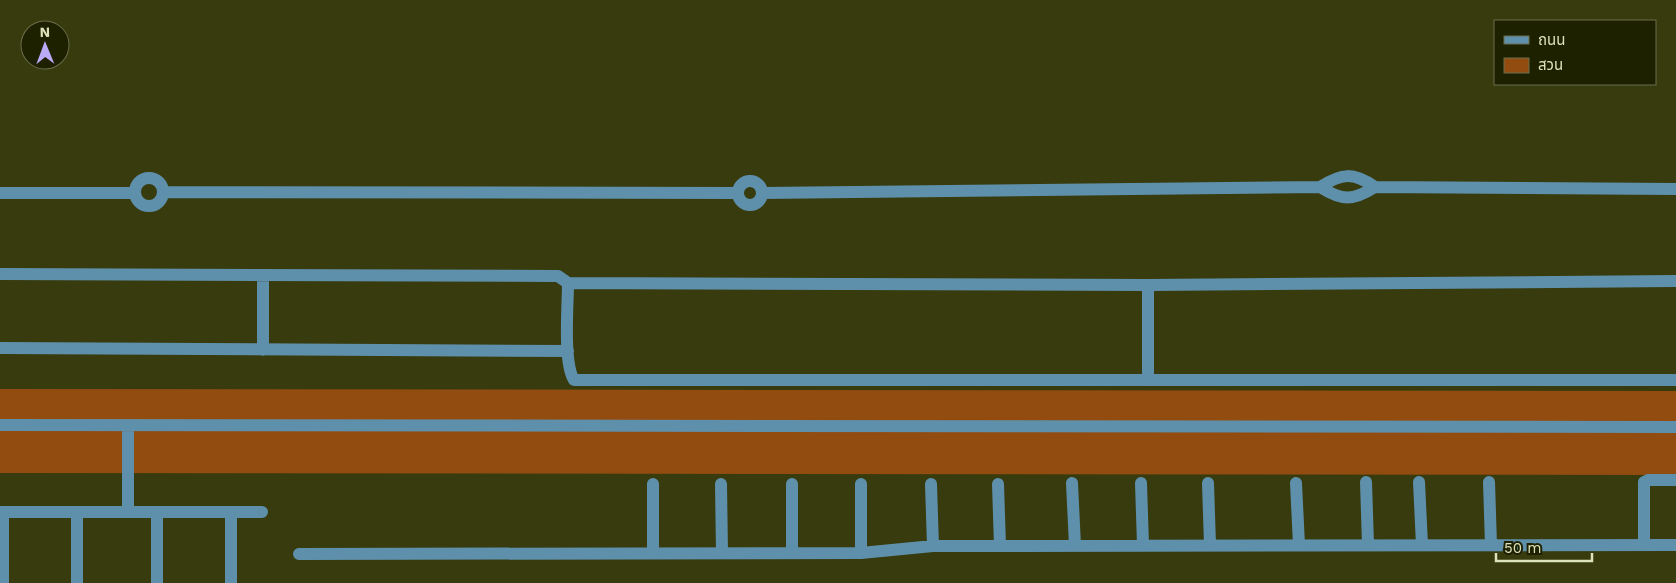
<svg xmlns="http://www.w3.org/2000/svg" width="1676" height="583" font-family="'Work Sans','Noto Sans Thai',sans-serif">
<rect width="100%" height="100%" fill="#373b0e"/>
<!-- green -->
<path fill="#934c10" d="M0,389L1676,391V475L0,473Z"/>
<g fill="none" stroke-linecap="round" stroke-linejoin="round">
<!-- minor -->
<path stroke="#5f90ab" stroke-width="12" d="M135 192a14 14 0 1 1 28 0a14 14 0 1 1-28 0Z
M738 193a12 12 0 1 1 24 0a12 12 0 1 1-24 0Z
M1320,187C1342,173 1353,172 1375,187
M164,192L738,193
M0,193H134
M762,193L1320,187C1342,201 1353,201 1375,187L1676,189
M0,274L558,276L568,283L1148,285L1676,281
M263,275V350
M568,283C568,305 563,363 574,380H1676
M1148,285V380
M0,348L568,351
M0,425L1676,427
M128,426V512
M1366,482L1368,545
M1419,482L1422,545
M1489,482L1491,545
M1072,483L1075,546
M1141,483L1143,545
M1208,483L1210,545
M1296,483L1299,545
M653,484V553
M721,484L722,553
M792,484V553
M861,484V553
M931,484L933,546
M998,484L1000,546
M0,512H262
M231,512V583
M1644,545V482L1648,480H1676
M299,554L861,553L933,546L1676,545
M3,582V512
M77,583V512
M157,583V512"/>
</g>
<!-- legend -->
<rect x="1494" y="20" width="162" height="65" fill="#1e2100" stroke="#6a6e4a"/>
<rect x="1504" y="36" width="25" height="8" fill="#5f90ab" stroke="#6a6e4a"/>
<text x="1538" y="45" font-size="15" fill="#dce2ba">ถนน</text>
<rect x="1504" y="58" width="25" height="15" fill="#934c10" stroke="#6a6e4a"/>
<text x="1538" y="70" font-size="15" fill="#dce2ba">สวน</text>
<!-- north arrow -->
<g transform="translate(45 45) rotate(359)"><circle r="24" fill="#1e2100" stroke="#6a6e4a"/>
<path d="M0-4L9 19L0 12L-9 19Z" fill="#bbaaf6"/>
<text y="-8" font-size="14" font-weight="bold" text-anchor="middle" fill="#dce2ba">N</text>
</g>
<!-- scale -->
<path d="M1496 553v8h96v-8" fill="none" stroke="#dce2ba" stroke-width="2.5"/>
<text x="1504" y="553" font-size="15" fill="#dce2ba" stroke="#1e2100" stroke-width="4" paint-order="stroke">50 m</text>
</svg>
